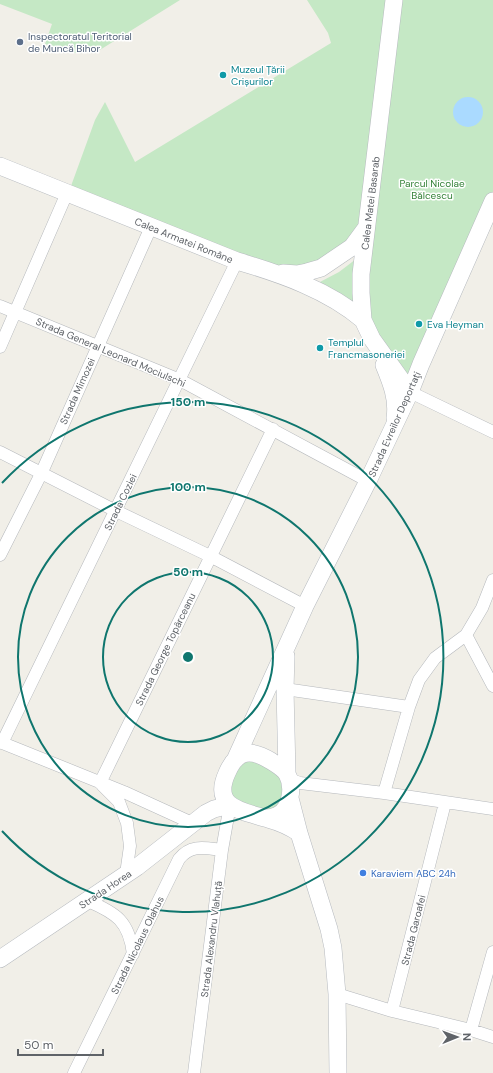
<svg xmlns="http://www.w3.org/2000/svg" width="493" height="1073" font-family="'DM Sans',sans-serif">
<rect width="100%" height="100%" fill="#f1efe8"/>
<!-- green -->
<path fill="#c5e8c5" d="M0,0H180L95,53H74L45,44L52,24L0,4Z
M307,0H493V201L410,392L363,320L367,227L352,247L303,267L272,266L71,186L95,120L105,102L135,162L331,43L328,33Z
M360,256L353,305L318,283L339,272Z
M246,757L283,773L286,790L276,808L262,811L239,801L232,795L230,781Z"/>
<!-- water -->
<path fill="#aadaff" d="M453 112a15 15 0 1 1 30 0a15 15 0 1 1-30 0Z"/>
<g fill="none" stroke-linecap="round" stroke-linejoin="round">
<!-- street casing -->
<g stroke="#b5b8bc" stroke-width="13">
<path id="street" d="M0,306L180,380L368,481
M0,347L67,193
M410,392L493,432
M0,452L116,511L210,556L305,606
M0,555L41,474L151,227
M493,580L482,608L466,635L493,686
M285,689L409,707
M0,742L124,792L192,823
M2,743L237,261
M289,779L300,783L384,793L493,809
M100,783L273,429
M102,785L119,802L127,823L130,846L126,874
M384,793L409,707L419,680L435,658L466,635
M88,901C116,913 129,921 133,954
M337,994L392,1011L471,1030L493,1037
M392,1011L445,803
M471,1030L493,952
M74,1073L179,859C191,844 205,848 222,850
M194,1073L222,850L230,805"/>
</g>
<!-- secondary casing -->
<g stroke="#b6babf" stroke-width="18">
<path id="secondary" d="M394,0L361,274V293L363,320L372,339L410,392
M0,166L237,261C281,274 328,290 363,320
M283,273L297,274L307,272L321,268L352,247L366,228
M384,365C391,382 398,399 395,418
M286,656L285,689L287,773
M236,758L305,606L368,481L410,392L421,364L493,201
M290,798L299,833L329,929L333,948L337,994L338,1073
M266,818C270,818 274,817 278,815C291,808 294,787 287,774C283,768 277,765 271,761C250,748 237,750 227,773C211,808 243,811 268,819C279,822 289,826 299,833
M0,959L137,867L206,813L214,809L230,805"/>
</g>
<!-- street -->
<use href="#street" stroke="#fff" stroke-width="12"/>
<!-- secondary -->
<use href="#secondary" stroke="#fff" stroke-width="17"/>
</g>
<!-- distance rings -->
<g fill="none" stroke="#0f766e" stroke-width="2">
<circle cx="188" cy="657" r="85"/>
<circle cx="188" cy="657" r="170"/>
<path d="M2 483A255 255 0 1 1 2 831"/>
</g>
<!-- markers -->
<circle fill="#5c6f8a" stroke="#fff" stroke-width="1.5" cx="20" cy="42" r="4"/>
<g fill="#0f9aa8" stroke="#fff" stroke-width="1.5">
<circle cx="223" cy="75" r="4"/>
<circle cx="419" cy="324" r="4"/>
<circle cx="320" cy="348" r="4"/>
</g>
<circle fill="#3f7fe0" stroke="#fff" stroke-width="1.5" cx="363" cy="873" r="4"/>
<g text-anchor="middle" stroke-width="3" stroke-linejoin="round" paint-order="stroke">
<!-- service labels -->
<g font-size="10" fill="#4e5e75" stroke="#fff" text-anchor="start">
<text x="28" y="40">Inspectoratul Teritorial<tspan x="28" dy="12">de Muncă Bihor</tspan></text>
</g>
<!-- culture labels -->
<g font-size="10" fill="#0d838f" stroke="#fff" text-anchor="start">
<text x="231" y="73">Muzeul Țării<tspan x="231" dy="12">Crișurilor</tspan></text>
<text x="427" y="328">Eva Heyman</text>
<text x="328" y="346">Templul<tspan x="328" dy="12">Francmasoneriei</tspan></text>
</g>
<!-- park labels -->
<g font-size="10" fill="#348238" stroke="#fff">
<text x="432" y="187">Parcul Nicolae<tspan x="432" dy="12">Bălcescu</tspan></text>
</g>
<!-- street labels -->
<g font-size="10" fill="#5f6368" stroke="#fff">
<text transform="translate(370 203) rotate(-83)" y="4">Calea Matei Basarab</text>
<text transform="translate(184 240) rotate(22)" y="4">Calea Armatei Române</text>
<text transform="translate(111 352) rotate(23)" y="4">Strada General Leonard Mociulschi</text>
<text transform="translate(77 391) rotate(-66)" y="4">Strada Mimozei</text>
<text transform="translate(394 424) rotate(-66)" y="4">Strada Evreilor Deportaţi</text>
<text transform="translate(120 502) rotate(-64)" y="4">Strada Coziei</text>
<text transform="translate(165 649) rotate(-64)" y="4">Strada George Topârceanu</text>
<text transform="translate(105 889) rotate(-34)" y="4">Strada Horea</text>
<text transform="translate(413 930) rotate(-76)" y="4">Strada Garoafei</text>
<text transform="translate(211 939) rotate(-83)" y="4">Strada Alexandru Vlahuță</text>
<text transform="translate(137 945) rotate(-64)" y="4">Strada Nicolaus Olahus</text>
</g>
<!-- shop labels -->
<g font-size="10" fill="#366cbe" stroke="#fff" text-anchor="start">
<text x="371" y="877">Karaviem ABC 24h</text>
</g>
</g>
<circle cx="188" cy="657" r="6" fill="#0f766e" stroke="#fff" stroke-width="2"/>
<g font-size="12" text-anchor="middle" font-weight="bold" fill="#0f766e" stroke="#fff" stroke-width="3" stroke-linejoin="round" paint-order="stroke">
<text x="188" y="406">150 m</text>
<text x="188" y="491">100 m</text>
<text x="188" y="576">50 m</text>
</g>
<!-- north arrow -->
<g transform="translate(457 1037) rotate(89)" stroke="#ffffff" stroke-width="3" paint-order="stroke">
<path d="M0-3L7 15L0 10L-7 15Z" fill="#5f6368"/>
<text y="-6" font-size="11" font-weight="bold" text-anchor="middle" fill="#5f6368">N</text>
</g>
<!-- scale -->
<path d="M18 1049v6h85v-6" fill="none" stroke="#5f6368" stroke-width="2"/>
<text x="24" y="1049" font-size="12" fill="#5f6368" stroke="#ffffff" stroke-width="3" paint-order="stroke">50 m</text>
</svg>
